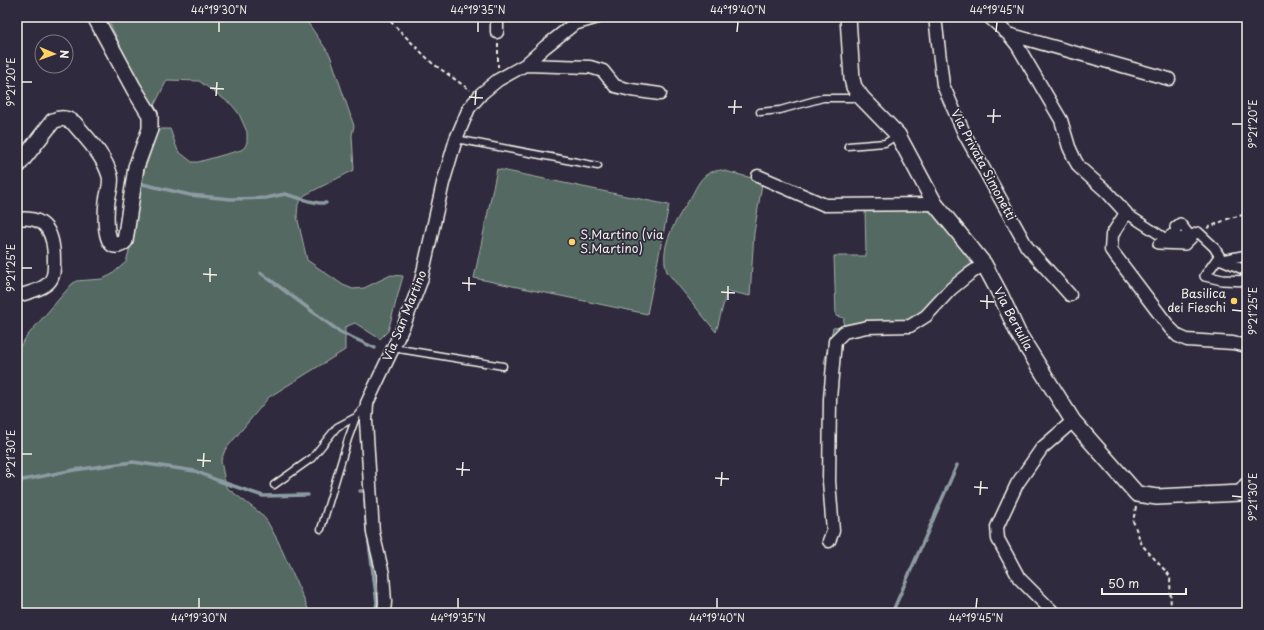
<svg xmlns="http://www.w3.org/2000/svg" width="1264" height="630" font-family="'Playpen Sans',sans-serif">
<rect width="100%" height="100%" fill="#2f2a3d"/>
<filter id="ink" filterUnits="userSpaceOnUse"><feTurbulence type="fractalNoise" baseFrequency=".025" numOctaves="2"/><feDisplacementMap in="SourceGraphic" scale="8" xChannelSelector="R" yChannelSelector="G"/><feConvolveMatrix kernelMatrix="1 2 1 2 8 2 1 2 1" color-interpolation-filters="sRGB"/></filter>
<g filter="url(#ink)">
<!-- green -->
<path fill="#556963" stroke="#a4ada6" d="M107,17H304L330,55L354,126L352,135L354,170L305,195L298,204L297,216L307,260L343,285L353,289L364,288L391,275L403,276L388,331L380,339L355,323L345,327V350L269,397L225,450L221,461L226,487L260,513L267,521L278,541L310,613H17V351L27,336L72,284L76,281L102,279L111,275L126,262L131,244L141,181L157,132L161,129H170L178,151L192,162H198L241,150L245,147L247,142V132L239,114L232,105L199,81L167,80L153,108L136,80Z
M497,169L669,205L647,314L474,278Z
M721,170L760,180L762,184L754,233L750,296L727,291L716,332L667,272C658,245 677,219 691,197C695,190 699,180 706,175C711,171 716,171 721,170Z
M865,208L926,210L931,212L937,218L971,260L973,264L972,268L917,319L841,332L829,364L824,363L833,328L843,327L844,318L836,316L834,256H866Z"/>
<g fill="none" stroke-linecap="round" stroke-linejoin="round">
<!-- stream -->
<path stroke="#8d9ba2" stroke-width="3.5" d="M138,183L190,195L231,199L266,198L285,194L309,201L319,203H326
M261,273L340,332L375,348
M17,482L23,480L74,470L133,462L195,471L219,481L263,496L308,495
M360,491H365
M365,499L366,521L377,602L375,613
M892,613L957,465"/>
<!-- service casing -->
<g stroke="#f4f1e8" stroke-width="9">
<path id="service" d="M760,112L780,110L823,98H860
M456,139L598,166
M848,146L885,143L898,135
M393,348L503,366
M274,485L312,458L337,427L356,417
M321,529L348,439L356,417L365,406"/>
</g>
<!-- pedestrian casing -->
<g stroke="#f4f1e8" stroke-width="12">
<path id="pedestrian" d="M1126,213L1166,239L1190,236L1198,232L1214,247L1222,260L1247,271
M1180,223L1192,238L1185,245L1158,244L1176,231L1175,227Z
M1247,255L1222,260L1217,259L1205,276L1222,280L1247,281"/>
</g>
<!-- minor casing -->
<g stroke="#f4f1e8" stroke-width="15">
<path id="minor" d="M497,17V32
M935,17L943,85L964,133L1027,247L1070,295
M989,17L1008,34L1017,45L1061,120L1069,147L1075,160L1079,167L1107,192L1126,213L1112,235L1111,250L1170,328L1178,336L1187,340L1233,343L1247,346
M1008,34L1169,79
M525,65L590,67L603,71L615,86L631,90L660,94
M758,176L825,205L935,204
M17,219C47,215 54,234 54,260C54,269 55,279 46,285C38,291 27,293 17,296
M829,541L833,531L829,481L830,399L835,341L844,332L867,327L910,326L926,316L951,289L968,275L984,264
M384,613L385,602L383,574L373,533L366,421L367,403L404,325L421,281L443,183L456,139L469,108L482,93L498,80L525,65L545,47L574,24L598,17
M1054,613L1019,578L998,539L997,527L1017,484L1042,448L1073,421"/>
</g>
<!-- tertiary casing -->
<g stroke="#f4f1e8" stroke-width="18">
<path id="tertiary" d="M848,17L852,79L854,87L862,98L898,135L935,204L984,264L1000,294L1018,333L1073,421L1137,494L1157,497L1241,493L1247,485
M17,167L53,121C61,117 67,118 74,123C88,140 104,155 110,176C112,184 108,193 107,201C106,210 104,241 114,245C119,246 122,244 125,241L136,167L150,129V115L134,89L95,17"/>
</g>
<!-- path -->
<path stroke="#f4f1e8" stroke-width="2" stroke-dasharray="4 3" stroke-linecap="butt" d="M385,17L389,20L432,63L470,90
M498,43V67
M1207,228L1230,218L1247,214
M1136,507L1133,521L1142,545L1170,576L1171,613"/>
<!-- service -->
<use href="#service" stroke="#2f2a3d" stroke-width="6"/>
<!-- pedestrian -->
<use href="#pedestrian" stroke="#2f2a3d" stroke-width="9"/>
<!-- minor -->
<use href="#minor" stroke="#2f2a3d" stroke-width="12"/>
<!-- tertiary -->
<use href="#tertiary" stroke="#2f2a3d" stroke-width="15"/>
</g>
</g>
<!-- ticks -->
<path fill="none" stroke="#f4f1e8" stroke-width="1.5" d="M219,32V22M478,32V22M737,32L738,22M996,32L997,22M22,82H32M210,88L224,89M216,96L217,82M469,97L483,98M475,105L476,91M728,107H742M734,114L735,100M987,116H1001M993,123L994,109M1232,124H1242M22,268H32M203,274L217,275M210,282V268M462,283L476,284M469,291V277M721,292L735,293M728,300V286M980,301L994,302M987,309V295M1232,310L1242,311M22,454H32M197,460L211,461M203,467L204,453M456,469L470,470M462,476L463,462M715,478L729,479M721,486L722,472M974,487L988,488M980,495L981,481M1232,496L1242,497M199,608V598M458,608V598M717,608V598M976,608L977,598"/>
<!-- markers -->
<g fill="#ffd166" stroke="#2f2a3d" stroke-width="1.5">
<circle cx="572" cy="242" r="4"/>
<circle cx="1234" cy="301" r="4"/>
</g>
<g text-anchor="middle" stroke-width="3.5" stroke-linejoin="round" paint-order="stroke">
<!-- street labels -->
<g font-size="12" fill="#f4f1e8" stroke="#2f2a3d">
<text transform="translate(983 165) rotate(62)" y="4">Via Privata Simonetti</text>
<text transform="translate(405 316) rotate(-68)" y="4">Via San Martino</text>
<text transform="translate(1013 319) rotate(62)" y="4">Via Bertulla</text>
</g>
<!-- poi labels -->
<g font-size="12" fill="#f4f1e8" stroke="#2f2a3d" text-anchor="start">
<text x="580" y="239">S.Martino (via<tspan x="580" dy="14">S.Martino)</tspan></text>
<text x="1226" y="298" text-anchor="end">Basilica<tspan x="1226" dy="14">dei Fieschi</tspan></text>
</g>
</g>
<!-- margin -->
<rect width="1264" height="630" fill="none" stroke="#2f2a3d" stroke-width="44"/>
<!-- north arrow -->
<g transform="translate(54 54) rotate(92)"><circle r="19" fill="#2f2a3d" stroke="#7e7a81"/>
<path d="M0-3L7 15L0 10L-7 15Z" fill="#ffd166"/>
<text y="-6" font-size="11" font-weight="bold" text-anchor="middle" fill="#f4f1e8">N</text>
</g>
<!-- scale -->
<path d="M1102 588v6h84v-6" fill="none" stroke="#f4f1e8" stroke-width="2"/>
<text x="1108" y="588" font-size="12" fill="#f4f1e8" stroke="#2f2a3d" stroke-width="3" paint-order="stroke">50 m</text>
<rect x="22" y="22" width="1220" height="586" fill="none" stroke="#f4f1e8" stroke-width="1.5"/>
<g font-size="10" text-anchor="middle" fill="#f4f1e8">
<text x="219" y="14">44°19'30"N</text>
<text x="478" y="14">44°19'35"N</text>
<text x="738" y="14">44°19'40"N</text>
<text x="997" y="14">44°19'45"N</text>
<text transform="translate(11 82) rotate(-90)" y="4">9°21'20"E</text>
<text transform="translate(1253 124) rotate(-90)" y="4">9°21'20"E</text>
<text transform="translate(11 268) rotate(-90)" y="4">9°21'25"E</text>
<text transform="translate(1253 311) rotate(-90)" y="4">9°21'25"E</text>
<text transform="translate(11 454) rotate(-90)" y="4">9°21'30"E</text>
<text transform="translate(1253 497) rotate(-90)" y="4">9°21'30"E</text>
<text x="199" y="622">44°19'30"N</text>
<text x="458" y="622">44°19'35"N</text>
<text x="717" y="622">44°19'40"N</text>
<text x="976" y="622">44°19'45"N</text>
</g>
</svg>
